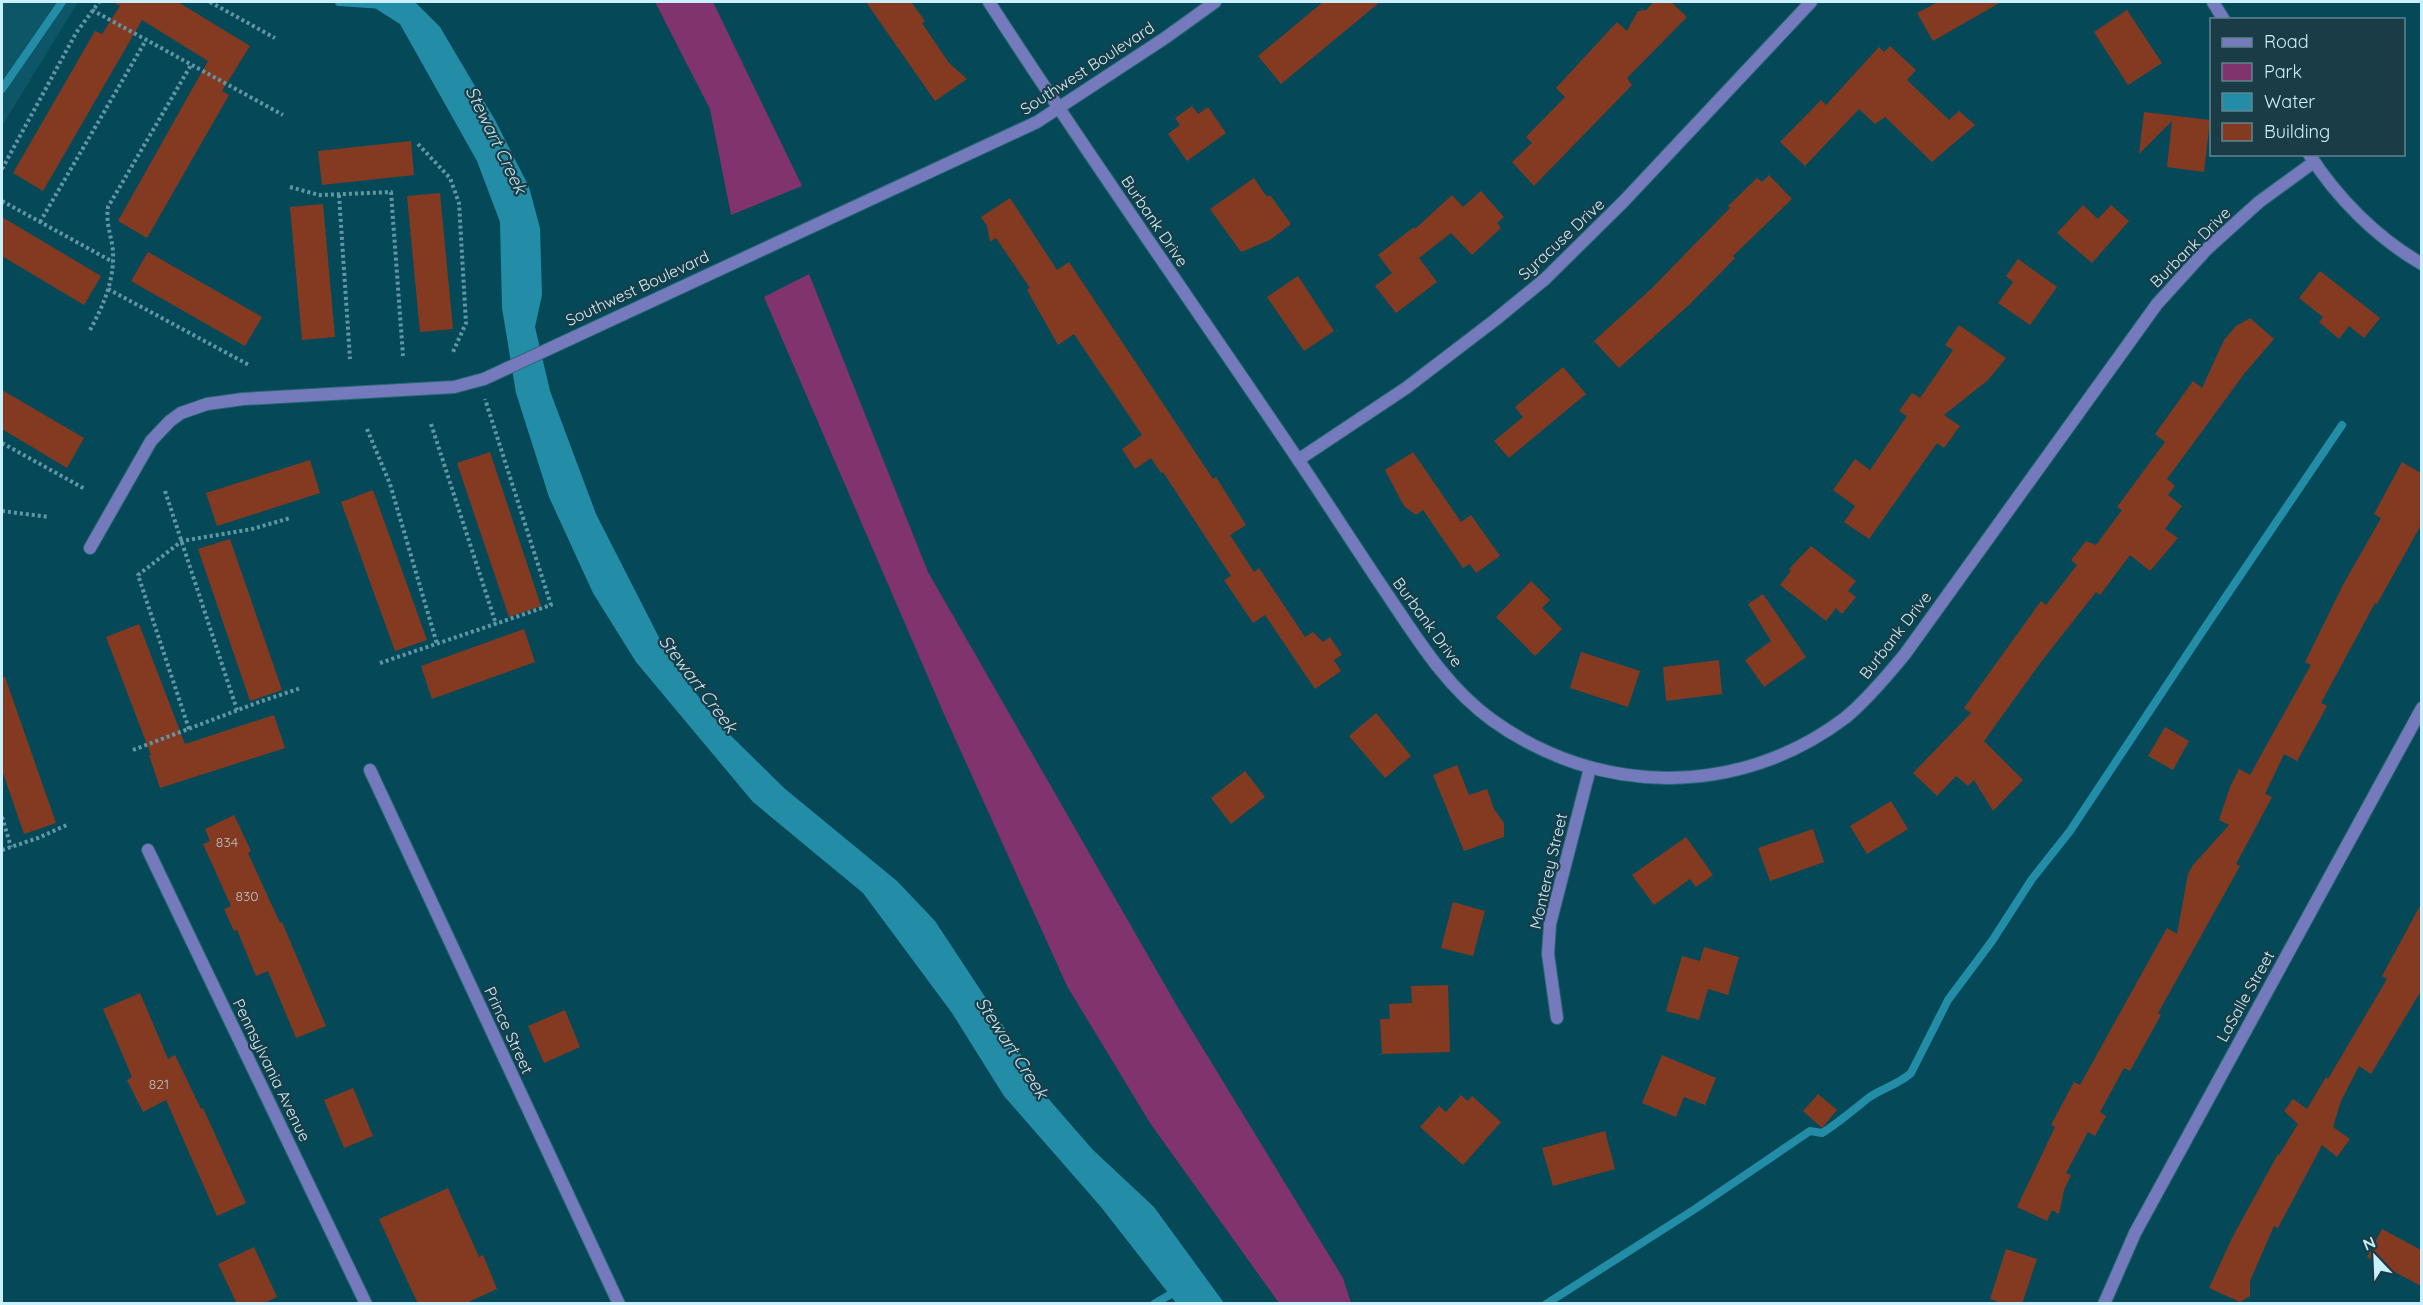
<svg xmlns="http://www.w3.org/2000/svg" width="2423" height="1305" font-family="Quicksand,sans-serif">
<rect width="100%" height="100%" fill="#054958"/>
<!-- built -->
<path fill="#0c5667" d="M2,2H78L2,126Z"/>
<!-- green -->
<path fill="#80336c" d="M655,2H713L802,186L731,215L710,109Z
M809,274L928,572L1177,1006L1343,1278L1351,1303H1279L1150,1123L1067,986L944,714L764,297Z"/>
<!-- water -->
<path fill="#238da7" d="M368,2H415L440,27L495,120L529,187L540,228L542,295L535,327L550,391L596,514L670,659L720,725L784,788L897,881L935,921L989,1003L1046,1096L1093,1150L1154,1207L1224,1303H1176L1101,1207L1004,1096L952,1013L863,893L753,802L636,662L593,593L549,497L516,393L502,308L500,222L477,161L400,24L370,5Z"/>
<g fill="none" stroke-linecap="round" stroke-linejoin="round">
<!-- stream -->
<path stroke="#238da7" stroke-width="8" d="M339,2L384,5L391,2
M2,89L62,2
M1154,1304L1178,1290
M1546,1304L1695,1209L1810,1131L1822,1133C1838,1123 1852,1111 1867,1099C1880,1089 1898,1085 1911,1073L1948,1000L1992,941L2032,879L2070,831L2204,629L2342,425"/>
</g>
<!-- building -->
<path fill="#843a21" d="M113,2H178L250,46L222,91L229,95L147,238L118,221L208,61L142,20L43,191L13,173L95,31L102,34L120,6Z
M866,2H911L925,21L922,23L949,63L967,79L935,101Z
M1323,2H1380L1281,84L1258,56Z
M1654,2H1671L1687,17L1627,78L1632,85L1534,186L1512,162L1532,143L1526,137L1565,97L1556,88L1617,22L1627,31L1638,11L1646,10Z
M1938,2H2001L1933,41L1917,13Z
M2127,10L2162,63L2128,85L2094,32Z
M1890,46L1916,70L1907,80L1949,120L1959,111L1975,125L1932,162L1885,117L1875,124L1859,109L1805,166L1780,142L1821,100L1826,105L1879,47L1884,52Z
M1192,106L1198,114L1208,107L1226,133L1187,161L1168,134L1180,125L1175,118Z
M2144,112L2210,120L2204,172L2167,167L2172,121L2139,154Z
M411,141L414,175L322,185L318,151Z
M1769,175L1792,199L1733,256L1735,258L1690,304L1619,368L1594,341L1652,288L1730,208L1728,206L1757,178L1762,182Z
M1254,178L1267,197L1270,195L1291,224L1270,240L1241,252L1210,209Z
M1481,191L1504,217L1497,223L1501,228L1472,255L1451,233L1419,258L1437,282L1396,313L1375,286L1392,273L1378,255L1414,227L1415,229L1452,195L1463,207Z
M440,193L453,329L420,332L407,196Z
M1010,198L1057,270L1069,262L1213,479L1216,477L1246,525L1230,535L1254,572L1259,568L1305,637L1313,632L1323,642L1330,637L1342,655L1334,660L1341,671L1315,689L1265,615L1253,623L1224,580L1231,576L1163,472L1161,473L1151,458L1135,469L1122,449L1142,435L1074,334L1058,345L1027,290L1030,288L996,238L990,242L987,226L981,217Z
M323,204L335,337L302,340L290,207Z
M2083,205L2098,219L2111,205L2129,221L2092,263L2057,233Z
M2,217L101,276L84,305L2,256Z
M148,252L262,317L245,346L131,281Z
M2018,259L2057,287L2030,325L1998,303L2013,282L2006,276Z
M2320,271L2380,318L2364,338L2349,326L2339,339L2319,322L2323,317L2299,298Z
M1298,276L1334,331L1304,351L1267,297Z
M2250,318L2274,339L2244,374L2167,479L2175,486L2168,495L2182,506L2165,529L2178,538L2150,571L2130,555L2100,595L2096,592L2041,662L1984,741L2023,780L1993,811L1974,780L1968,786L1956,776L1937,796L1913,773L1971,713L1964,708L2041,601L2046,605L2077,565L2071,560L2086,541L2096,545L2122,510L2117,507L2165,442L2155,434L2193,381L2202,388L2224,340L2236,326Z
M1959,325L2006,358L1988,380L1944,415L1960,426L1944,448L1937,443L1869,539L1844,522L1855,506L1833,490L1855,459L1870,470L1907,416L1899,411L1912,393L1920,398L1953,350L1945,345Z
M1563,367L1586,394L1509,458L1494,441L1523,417L1515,407Z
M2,390L84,438L67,468L2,429Z
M490,452L541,606L509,617L457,463Z
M1413,452L1461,522L1471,515L1500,556L1476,573L1470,564L1463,568L1423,510L1416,515L1404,506L1385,470Z
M310,460L320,493L217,526L206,493Z
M2402,462L2421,473V525L2377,604L2375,603L2321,703L2327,706L2297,761L2284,754L2265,794L2272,797L2236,864L2240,866L2158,1013L2161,1015L2130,1071L2124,1068L2100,1112L2106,1116L2095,1136L2088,1132L2066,1173L2071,1175L2064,1190L2059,1214L2052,1210L2047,1221L2017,1207L2055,1127L2051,1125L2074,1082L2080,1085L2167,928L2177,934L2188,874L2193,865L2229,825L2219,820L2230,787L2239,769L2250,775L2311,665L2305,662L2343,585L2381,518L2374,514Z
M373,490L427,640L395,651L341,502Z
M230,539L282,690L250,701L198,549Z
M1811,546L1856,581L1848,591L1856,597L1842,614L1836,608L1826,621L1780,585L1791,571L1789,569Z
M1531,581L1550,600L1542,608L1562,629L1535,656L1496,617Z
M1763,594L1806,657L1764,687L1745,660L1771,641L1748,604Z
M139,624L185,744L274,715L285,748L160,788L149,755H151L106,637Z
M524,629L535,662L432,699L421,666Z
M1581,652L1640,671L1628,707L1570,688Z
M1719,660L1722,694L1666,701L1663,667Z
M2,677H5L56,823L24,834L2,770Z
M1376,713L1411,756L1385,778L1349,736Z
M2165,727L2189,741L2173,770L2148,756Z
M1457,765L1469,795L1487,789L1494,809L1504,823V837L1464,851L1433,775Z
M1245,771L1265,797L1231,824L1211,798Z
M1891,801L1908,829L1867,854L1850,826Z
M234,815L251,851L248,853L280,923L282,922L326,1026L296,1038L268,971L256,976L237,930L234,931L224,909L231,906L203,844L210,841L205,829Z
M1813,829L1824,862L1770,881L1758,848Z
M1686,837L1713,875L1696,887L1690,879L1654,905L1632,875Z
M1453,902L1485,911L1473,956L1441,948Z
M2421,904V991L2371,1074L2359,1066L2341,1101L2333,1127L2350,1139L2337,1157L2322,1145L2278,1228L2274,1226L2250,1281V1296L2240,1302L2209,1288L2232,1238L2278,1154L2279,1155L2298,1124L2284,1111L2293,1099L2307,1109L2326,1077L2328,1079L2387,979L2382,976Z
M1704,947L1739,957L1728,995L1708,989L1699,1020L1666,1011L1682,956L1700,961Z
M1448,985L1450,1052L1382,1054L1380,1019H1390L1389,1004L1412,1003L1411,986Z
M140,993L168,1059L175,1055L201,1109L203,1108L246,1203L217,1216L166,1100L143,1112L127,1080L132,1077L103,1009Z
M565,1010L580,1047L544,1063L528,1026Z
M1662,1055L1716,1078L1705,1105L1684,1097L1676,1117L1642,1103Z
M353,1088L373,1136L344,1148L324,1100Z
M1818,1094L1837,1110L1822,1128L1803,1111Z
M1461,1095L1468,1101L1472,1096L1501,1122L1463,1165L1420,1127L1439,1106L1446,1112Z
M1605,1131L1615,1169L1553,1186L1542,1148Z
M448,1188L479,1257L483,1255L497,1289L464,1304H418L379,1219Z
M2382,1229L2421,1250V1286L2367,1257Z
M254,1247L277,1297L262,1304H237L218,1264Z
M2006,1249L2037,1259L2022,1304H2004L1990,1299Z"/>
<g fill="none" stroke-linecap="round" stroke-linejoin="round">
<!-- minor casing -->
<g stroke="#286776" stroke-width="14">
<path id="minor" d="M989,2C1089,157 1196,308 1299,461C1328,504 1356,548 1385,591C1416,637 1446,687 1492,720C1599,797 1739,798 1845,718C1867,700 1887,676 1905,654L2157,304L2207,249L2259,202L2314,162
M2213,2L2224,20
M2309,154C2337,198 2377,238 2422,264
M1298,460L1406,388L1495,320L1545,279L1624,201L1811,2
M90,548L151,441L170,421L181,413L207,404L243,399L454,387L484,379L1037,122L1165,38L1215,2
M370,770L619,1304
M148,850L366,1304
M1557,1018L1548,954L1550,924L1590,768
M2104,1304L2135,1233L2422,708"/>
</g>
<!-- path -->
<path stroke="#6197a5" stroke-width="4" stroke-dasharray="3 3" stroke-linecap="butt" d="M210,2L275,38
M92,10L283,115
M418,144L450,178L459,203L466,323L453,352
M2,169L76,33L99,2
M290,187L319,195L391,192L403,356
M339,195L350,359
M2,201L113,262
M40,222L146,40
M108,289L249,365
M90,330C102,308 113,284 113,258C114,240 105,227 108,207L191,65
M431,424L496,624
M367,429L390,484L437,644
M2,443L85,489
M165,491L237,710
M2,511L49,517
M380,663L551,605L485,399
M189,729L138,575L182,541L252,529L290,518
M133,750L259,702L301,688
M2,817L11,847
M2,850L38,838L69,824"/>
<!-- minor -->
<use href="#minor" stroke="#747abc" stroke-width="12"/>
</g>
<g text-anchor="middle" stroke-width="4.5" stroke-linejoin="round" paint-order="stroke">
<!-- number labels -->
<g font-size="14" fill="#b8c2c5">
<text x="227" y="847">834</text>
<text x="247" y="901">830</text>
<text x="159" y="1089">821</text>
</g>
<!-- street labels -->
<g font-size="16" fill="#c9f0fc" stroke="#193c46">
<text transform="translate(1087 68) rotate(-33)" y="6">Southwest Boulevard</text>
<text transform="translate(1155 221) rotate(56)" y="6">Burbank Drive</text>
<text transform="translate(1561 239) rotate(-43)" y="6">Syracuse Drive</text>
<text transform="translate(2190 247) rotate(-45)" y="6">Burbank Drive</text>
<text transform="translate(637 288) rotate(-25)" y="6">Southwest Boulevard</text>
<text transform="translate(1428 622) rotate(54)" y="6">Burbank Drive</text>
<text transform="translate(1895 635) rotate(-52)" y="6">Burbank Drive</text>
<text transform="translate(1548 871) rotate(-77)" y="6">Monterey Street</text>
<text transform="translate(2245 996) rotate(-61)" y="6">LaSalle Street</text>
<text transform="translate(509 1030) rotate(65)" y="6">Prince Street</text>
<text transform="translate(272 1070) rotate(64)" y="6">Pennsylvania Avenue</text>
</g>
<!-- water labels -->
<g font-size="18" font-style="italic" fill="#c1e3ee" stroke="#193c46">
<text transform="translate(496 140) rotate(64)" y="6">Stewart Creek</text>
<text transform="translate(698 684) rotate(53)" y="6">Stewart Creek</text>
<text transform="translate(1012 1048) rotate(57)" y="6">Stewart Creek</text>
</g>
</g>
<!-- border -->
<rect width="2423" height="1305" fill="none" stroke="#c9f0fc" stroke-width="6"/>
<!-- legend -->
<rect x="2210" y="18" width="195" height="138" fill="#193c46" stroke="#5f848f" stroke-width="1.5"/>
<rect x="2222" y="38" width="30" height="9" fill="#747abc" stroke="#5f848f" stroke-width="1.5"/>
<text x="2264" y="48" font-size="18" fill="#c9f0fc">Road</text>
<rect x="2222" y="63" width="30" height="18" fill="#80336c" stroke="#5f848f" stroke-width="1.5"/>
<text x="2264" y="78" font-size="18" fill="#c9f0fc">Park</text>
<rect x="2222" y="93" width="30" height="18" fill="#238da7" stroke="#5f848f" stroke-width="1.5"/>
<text x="2264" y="108" font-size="18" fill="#c9f0fc">Water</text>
<rect x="2222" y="123" width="30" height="18" fill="#843a21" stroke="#5f848f" stroke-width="1.5"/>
<text x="2264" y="138" font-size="18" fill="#c9f0fc">Building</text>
<!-- north arrow -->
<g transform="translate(2375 1257) rotate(337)" stroke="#193c46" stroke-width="4.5" paint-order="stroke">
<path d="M0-4.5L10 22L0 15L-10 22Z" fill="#c9f0fc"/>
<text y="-9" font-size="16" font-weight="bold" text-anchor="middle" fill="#c9f0fc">N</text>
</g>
</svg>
